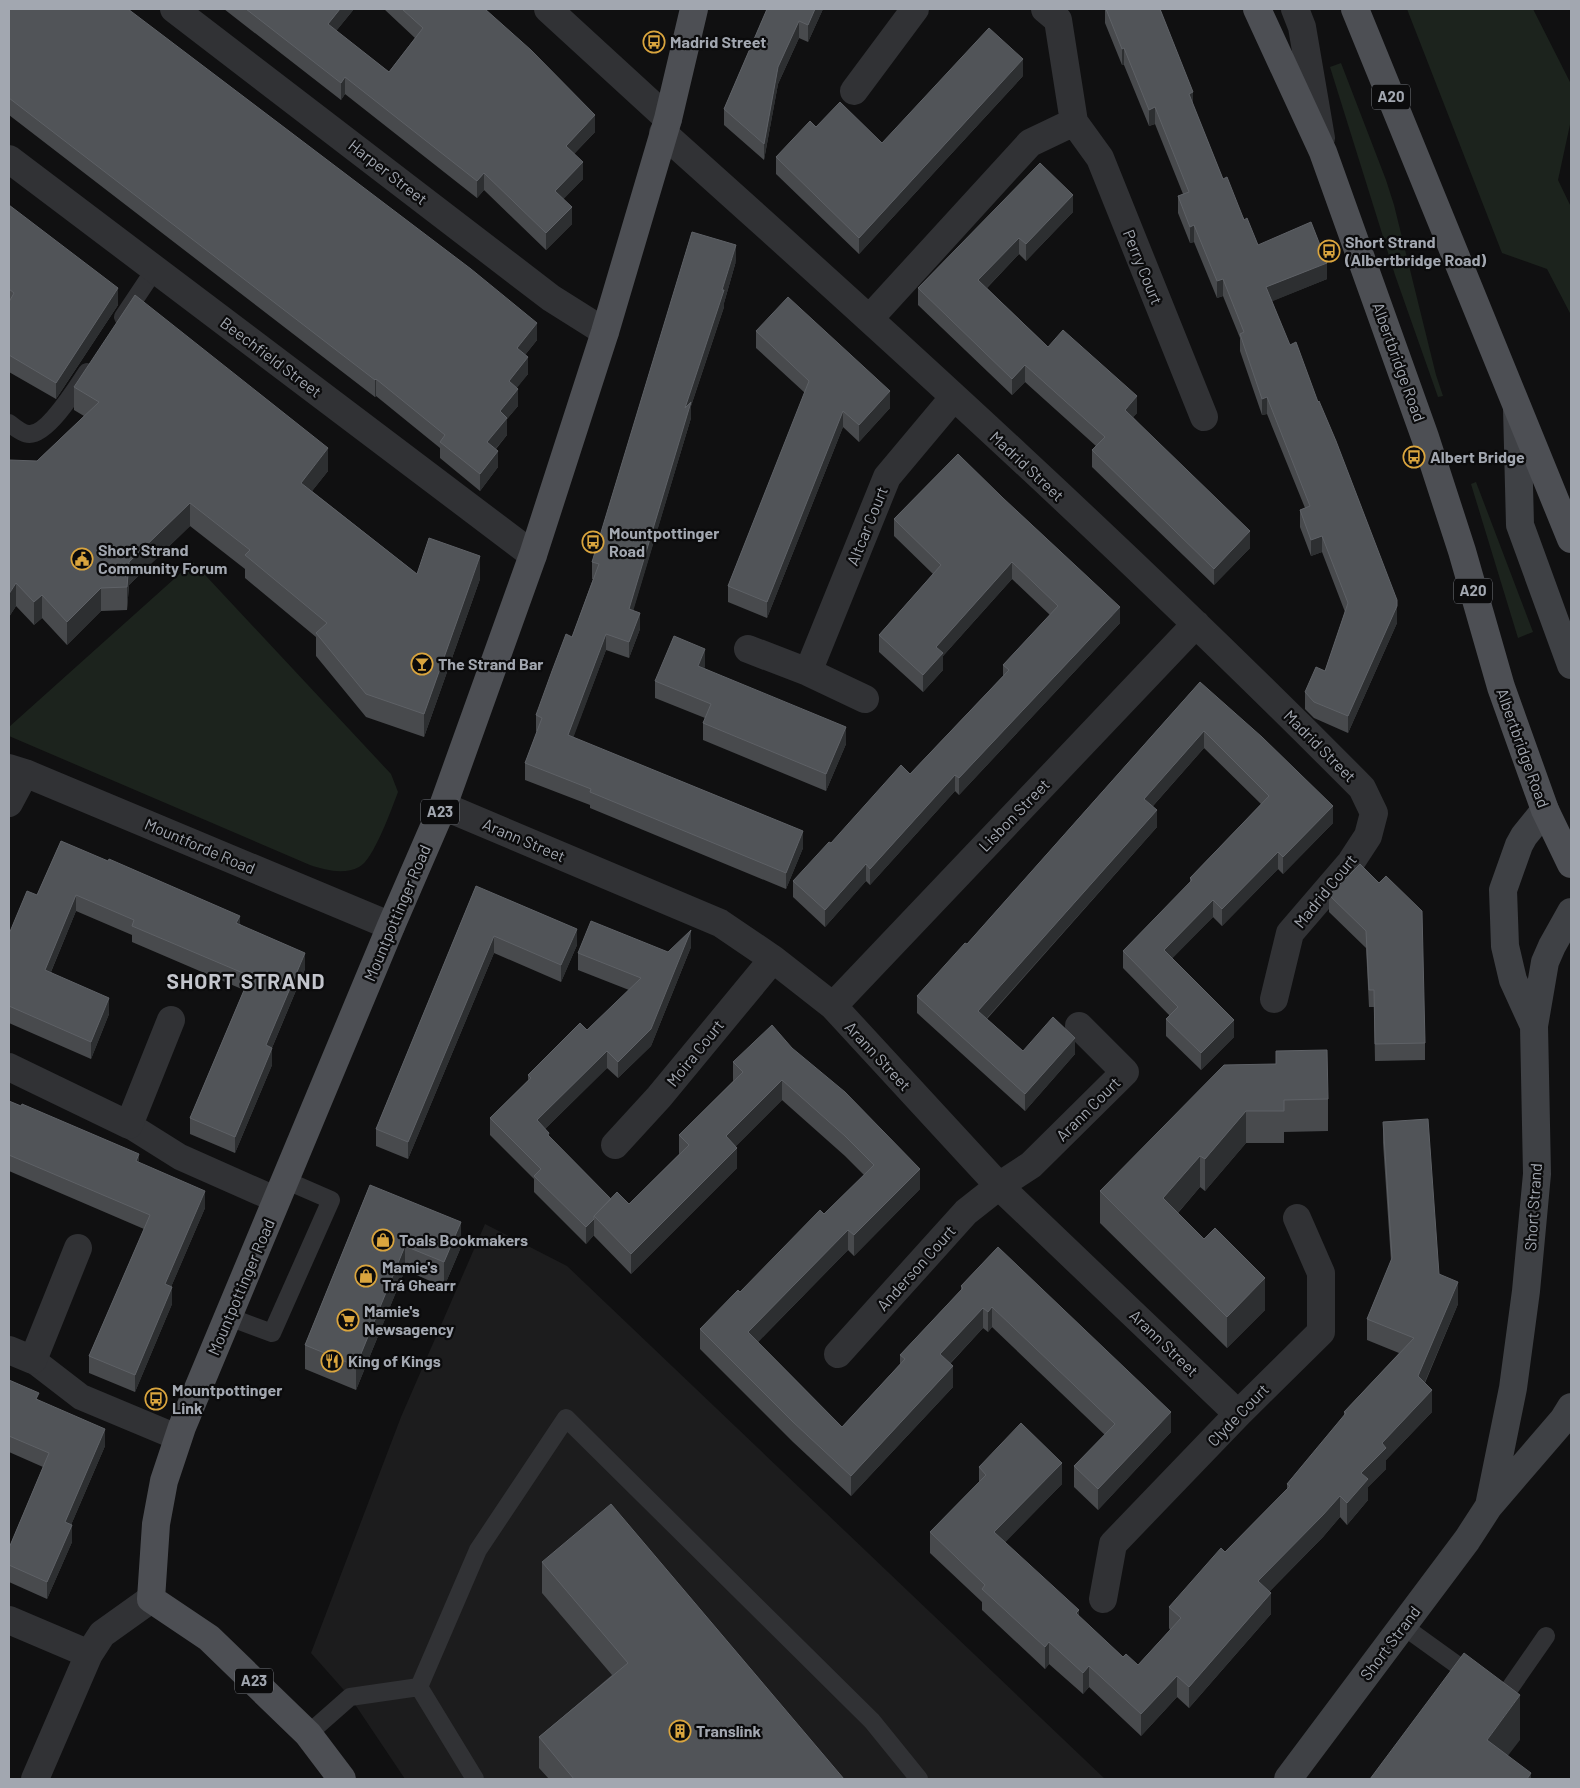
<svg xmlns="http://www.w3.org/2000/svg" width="1580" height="1788" font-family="Barlow,sans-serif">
<rect width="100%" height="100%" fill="#101011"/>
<!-- built -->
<path fill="#1c1c1d" d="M485,1224L567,1266L1105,1779H405L350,1697L311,1653L401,1417Z"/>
<!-- green -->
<path fill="#1c231d" d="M1407,9H1533L1571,84V120L1558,180L1571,207V315L1547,269L1502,253Z
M1341,63L1386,180L1394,205L1436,375L1443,396L1438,397L1395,275L1330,67Z
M1476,482L1533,632L1518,638L1471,484Z
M193,562L391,774L398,792C392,808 373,861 359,867C344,875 325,870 310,865L9,736V727Z"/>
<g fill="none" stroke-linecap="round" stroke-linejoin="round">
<!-- service -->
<path stroke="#313235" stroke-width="18" d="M123,317L155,269
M9,423C14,427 23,434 29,434C48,435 77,387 87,372
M229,1317L272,1333L331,1200L285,1180
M1403,1626L1503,1698L1546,1636
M419,1687L478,1550L566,1418L872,1721L919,1779
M419,1687L475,1779
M308,1734L350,1697L419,1687"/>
<!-- pedestrian -->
<path stroke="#313235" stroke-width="26" d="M129,1125L180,1157L277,1200
M33,1360L81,1397L179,1438"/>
<!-- minor -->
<path stroke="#313235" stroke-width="28" d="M174,9L551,298L605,332
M548,9L668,119
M1045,9L1058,20L1074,122L1100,158L1204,417
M854,91L915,9
M663,133C901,346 1137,561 1362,788L1374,813L1368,836L1351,862L1290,933L1274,999
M9,159L533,555
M870,318L1030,143L1074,122
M748,649L808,672L865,699
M808,672L887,477L954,397
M9,768L25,773L391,926
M9,803L25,773
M443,806L720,923L773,959L833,1006L999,1186L1238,1414
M833,1006L1196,624
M9,1067L129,1125L171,1020
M615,1145L659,1097L773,959
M9,1350L33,1360L78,1248
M838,1354L966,1212L999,1186L1031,1165L1125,1072L1079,1026
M1103,1599L1113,1544L1238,1414L1321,1332V1273L1297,1218
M9,1620L89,1654
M35,1779L89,1654L102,1634L151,1599"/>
<!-- tertiary -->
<path stroke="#313235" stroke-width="28" d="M1295,9L1302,27L1321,138"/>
<!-- secondary -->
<path stroke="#3f4145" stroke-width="28" d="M1517,408L1520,525L1571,665
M1534,1026L1513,980L1505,946L1503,890L1519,845L1524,836L1545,810
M1489,1506L1513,1388L1526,1291L1537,1174L1534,1026L1545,962L1552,946L1571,912
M1288,1779L1467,1540L1489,1506L1563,1420L1571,1407"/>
<!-- primary -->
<path stroke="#4d4f54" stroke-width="28" d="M1257,9L1323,152L1425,437L1462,551L1501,687L1545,810L1571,864
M1355,9L1571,539
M342,1779L308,1734L209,1638L151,1599L156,1524L164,1481L182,1427L391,926L443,806L533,555L605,332L668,119L694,9"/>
</g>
<!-- wall -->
<path fill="#484a4d" d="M9,9L537,340L525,355L528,374L516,388L518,406L507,419V435L496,449L498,467L480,491L440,458V448L376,396L375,397L9,115Z
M224,9H354L336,31L389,72L415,38L384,9H485L595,132L574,154L583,179L563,199L572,224L546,250L484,190L477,198L345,94L341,100Z
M767,9H823L808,42L799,38L778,84L764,160L724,125V109Z
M1105,9H1160L1193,105L1223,179L1258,245L1327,279L1272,301L1397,623L1348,733L1314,718L1305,709V692L1325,671L1345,612L1322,552L1311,556L1300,527V510L1305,508L1267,414L1262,415L1240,351V338L1223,296L1217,298L1194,242L1190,243L1178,213V196L1183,194L1155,124L1149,126L1124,65H1122L1105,23Z
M1023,76L859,254L776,174V157L816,127L882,143Z
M1073,195V212L1026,261L1019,254L987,288L1048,347L1137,413L1133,417L1250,548L1214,585L1092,467V450L1096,446L1025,382L1012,395L918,305V288Z
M9,205L118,305L56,399L9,372Z
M736,261L724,303V307L691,406V418L633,610L640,629L629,658L606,650L573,737L803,848L786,889L590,808V805L525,780V763L537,732L536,731V715L572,637L593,579H592V562Z
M756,331L890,408L859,442L843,427L767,618L728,602V586L805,393L756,348Z
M74,387L328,471L312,491L417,574L480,579L424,737L366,717L316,656V637L245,578V569L190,526L129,585L127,610L101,611L67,645L42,618L34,625L16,606L9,617L37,461L84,416L74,410Z
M958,454L1120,623L959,795L955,791L870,885L866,881L825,927L793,897V881L831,843L910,774L1003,676V665L1050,615L1012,579L943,656V670L923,692L879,652V635L933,574L894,536V519Z
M705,666L704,668L846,744L826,791L703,740V723L705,718L655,698V681Z
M1200,682L1333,823L1283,874L1278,869L1222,926L1213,917L1172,958L1234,1037L1201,1070L1166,1036V1019L1170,1016L1123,968V951L1190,883V878L1261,804L1204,748L1153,806L1157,827L987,1019L1023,1051L1075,1054L1025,1111L917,1013V996L967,944Z
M61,841L240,924L305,969L272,1048V1065L235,1153L190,1134V1118L244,990L132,942V935L76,911L51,972L109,1014L91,1059L9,1023V934L37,895Z
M1360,864L1425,1043V1060L1375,1061L1374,1007H1369L1366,948L1329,912V895Z
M476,886L577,945L561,982L494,953L408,1159L376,1146V1129Z
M691,947L651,1046L618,1078L607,1068L545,1129L549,1137L611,1199L629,1204L679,1154V1135L733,1081V1062L792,1048L920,1189L854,1256L848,1250L758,1342L842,1427L900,1364V1355L961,1290V1286L998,1247L1171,1432L1098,1510L1074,1487V1466L1105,1435L992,1327L988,1332L983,1328L950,1364L953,1387L851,1496L793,1442L700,1349V1329L824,1214L864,1175L845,1156L782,1100L736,1146L737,1168L631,1274L594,1236V1235L586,1244L534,1192V1179L490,1135V1118L528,1080V1075L587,1030L629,990L578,970V953L668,952Z
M1276,1051L1328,1099V1131L1284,1132V1143H1246L1205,1191L1200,1187L1178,1213L1265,1310L1227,1348L1100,1223V1191L1276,1064Z
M9,1101L139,1163L205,1208L171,1287L172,1304L135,1392L89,1373V1356L144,1229L9,1171Z
M1383,1122L1439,1274L1458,1304L1425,1383L1432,1412L1386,1460V1469L1368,1487V1500L1347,1525L1340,1517L1323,1537L1270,1591L1271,1614L1189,1708L1177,1697L1141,1736L1089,1687L1083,1694L1049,1664L1045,1669L982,1610V1602L930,1553V1532L979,1482V1467L1062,1484L1005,1542L1079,1617L1123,1657L1138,1665L1170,1630L1169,1628V1607L1225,1552L1287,1489V1484L1344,1416V1412L1399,1353L1367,1340V1319L1391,1261L1383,1143Z
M370,1185L461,1247L444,1287L405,1270L356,1390L305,1369V1345Z
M9,1380L105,1446L71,1525L72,1542L47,1599L9,1582V1548L43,1467L9,1452Z
M542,1562L844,1779H549L539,1768V1737L612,1675L542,1593Z"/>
<!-- shaded-wall -->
<path fill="#2d2f31" d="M340,9H354L328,41V24Z
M815,9H823L808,42V25Z
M799,21V38L778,84L764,160V144L778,67Z
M1124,48V65H1122V49Z
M1023,59V76L859,254V238Z
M345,77V94L341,100V83Z
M1193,92V108L1189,94Z
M1155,107V124L1149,126V110Z
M595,115V132L566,162V146Z
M583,162V179L555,208V191Z
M484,173V190L477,198V181Z
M1073,195V212L1026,261V244Z
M572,207V224L546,250V233Z
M1194,225V242L1190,243V227Z
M1019,238V254L978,297V280Z
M736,245V261L724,303V307L691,406V418L629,625V609L685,408Z
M1327,263V279L1266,304V287Z
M1223,279V296L1217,298V281Z
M118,288V305L56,399V383Z
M537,323V340L517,365V348Z
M528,357V374L509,398V381Z
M1025,365V382L1012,395V379Z
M376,379V396L375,397V380Z
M518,389V406L507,419V435L487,459V442L500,411Z
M890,391V408L859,442V425Z
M1137,396V413L1125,426V410Z
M1267,397V414L1262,415V399Z
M843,411V427L767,618V602Z
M328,448V471L301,505V483Z
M498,451V467L480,491V474Z
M190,503V526L129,585L127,610V587L129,562Z
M1250,531V548L1214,585V569Z
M1322,536V552L1311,556V540Z
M480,556V579L424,737V714Z
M1012,562V579L943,656V670L923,692V675L936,647Z
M16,583V606L9,617V594Z
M101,588V611L67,645V622Z
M42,595V618L34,625V602Z
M1397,606V623L1348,733V716Z
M1120,607V623L959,795V778Z
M640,613V629L629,658V642Z
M606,634V650L568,752V735Z
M705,649V666L698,682V666Z
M846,727V744L826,791V774Z
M1204,731V748L1144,816V799Z
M955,775V791L870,885V869Z
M1333,806V823L1283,874V857Z
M1157,810V827L978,1028V1011Z
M803,831V848L786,889V873Z
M1278,852V869L1222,926V909Z
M866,864V881L825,927V910Z
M76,895V911L45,986V970Z
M1213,900V917L1164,967V950Z
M240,916V932L236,923Z
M577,929V945L561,982V965Z
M691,930V947L651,1046L618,1078V1062Z
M494,936V953L408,1159V1142Z
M305,953V969L266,1062V1045Z
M109,998V1014L91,1059V1042Z
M1234,1020V1037L1201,1070V1053Z
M1075,1038V1054L1025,1111V1094Z
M272,1048V1065L235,1153V1137Z
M607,1051V1068L537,1137V1120Z
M782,1080V1100L726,1156V1136Z
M1246,1111V1143L1205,1191V1159Z
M737,1148V1168L631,1274V1254Z
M139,1154V1171L136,1161Z
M1200,1156V1187L1163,1230V1198Z
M920,1169V1189L854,1256V1235Z
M205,1191V1208L165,1301V1284Z
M594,1219V1235L586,1244V1227Z
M461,1222V1247L444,1287V1262Z
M848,1230V1250L748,1352V1332Z
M405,1246V1270L356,1390V1366Z
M1265,1278V1310L1227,1348V1317Z
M1458,1282V1304L1418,1398V1376Z
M172,1287V1304L135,1392V1375Z
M992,1307V1327L988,1332V1312Z
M983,1308V1328L940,1374V1354Z
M953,1366V1387L851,1496V1476Z
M1432,1390V1412L1386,1460V1469L1368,1487V1500L1347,1525V1503L1361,1473L1382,1443Z
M1171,1412V1432L1098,1510V1489Z
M105,1429V1446L65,1539V1522Z
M1062,1463V1484L994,1554V1532Z
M1340,1496V1517L1323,1537L1258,1603V1581Z
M72,1525V1542L47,1599V1582Z
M1271,1593V1614L1189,1708V1687Z
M1079,1610V1631L1076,1613Z
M1049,1642V1664L1045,1669V1647Z
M1089,1666V1687L1083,1694V1673Z
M1177,1676V1697L1141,1736V1714Z
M1520,1695V1740L1490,1779L1487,1740Z
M1531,1773V1779H1527Z"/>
<!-- building -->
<path fill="#515458" stroke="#5e6166" d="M9,9H128L471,269L537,323L517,348L528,357L509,381L518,389L500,411L507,418L487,442L498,451L480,474L440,442L445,435L376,379L375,380L9,98Z
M246,9H340L328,24L389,72L423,28L402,9H485L531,50L595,115L566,146L583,162L555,191L572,207L546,233L484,173L477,181L345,77L341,83Z
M767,9H815L808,25L799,21L778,67L764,144L724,109Z
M1106,9H1160L1193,92L1189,94L1223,179L1227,177L1244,220L1247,218L1258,245L1311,222L1327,263L1266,287L1290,345L1296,342L1318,402L1319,401L1336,441L1397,600V606L1348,716L1314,702L1305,692L1316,667L1325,671L1348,603L1322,536L1311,540L1300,510L1310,506L1267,397L1262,399L1240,334L1244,332L1223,279L1217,281L1194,225L1190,227L1178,196L1189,192L1155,107L1149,110L1124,48L1122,49Z
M989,28L1023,59L859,238L776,157L810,121L816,127L840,102L882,143Z
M1040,163L1073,195L1026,244L1019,238L978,280L1048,347L1063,330L1137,396L1125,410L1250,531L1214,569L1092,450L1105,437L1025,365L1012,379L918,288Z
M9,205L118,288L56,383L9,355V302L14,293L9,289Z
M692,232L736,245L722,290H724L685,408L691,402L629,609L640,613L629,642L606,634L568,735L803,831L786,873L590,792L591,789L525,763L542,718L536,715L552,671L566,634L572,637L599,564L592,562Z
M135,295L328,448L301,483L417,574L429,538L480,556L424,714L366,694L316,633L327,623L245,555L250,550L190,503L129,562L127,587L101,588L67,622L42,595L34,602L16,583L9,594V460L37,461L99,402L74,387Z
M788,297L890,391L859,425L843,411L767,602L728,586L809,381L756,331Z
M958,454L1003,498L1120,607L959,778L955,775L870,869L866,864L825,910L793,881L829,842L831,843L901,765L910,774L1009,670L1003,665L1058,606L1012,562L936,647L943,653L923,675L879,635L941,565L894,519Z
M674,636L705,649L698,666L846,727L826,774L703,723L711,704L655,681Z
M1200,682L1262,737L1333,806L1283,857L1278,852L1222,909L1213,900L1164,950L1234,1020L1201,1053L1166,1019L1178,1007L1123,951L1192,880L1190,878L1269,796L1204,731L1144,799L1157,810L978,1011L1023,1051L1053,1017L1075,1038L1025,1094L917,996L965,943L967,944Z
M61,841L108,861L109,859L240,916L236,923L305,953L266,1045L272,1048L235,1137L190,1118L250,976L132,926L134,920L76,895L45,970L109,998L91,1042L9,1006V934L27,891L37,895Z
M1360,864L1379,883L1386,876L1422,911L1425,1043L1375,1044L1374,990H1369L1366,931L1329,895Z
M476,886L577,929L561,965L494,936L408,1142L376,1129Z
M591,921L668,952L691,930L651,1029L618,1062L607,1051L537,1120L549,1133L548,1135L611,1199L594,1216V1219L586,1227L534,1176L541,1169L490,1118L531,1078L528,1075L580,1023L587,1030L641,978L578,953Z
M772,1025L792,1048L845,1092L920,1169L854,1235L848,1230L748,1332L842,1427L905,1359L900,1355L963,1288L961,1286L998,1247L1171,1412L1098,1489L1074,1466L1115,1424L992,1307L988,1312L983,1308L940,1354L953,1366L851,1476L793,1422L700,1329L738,1290L740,1292L820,1210L824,1214L874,1165L845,1136L782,1080L726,1136L737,1148L631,1254L594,1216L617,1192L629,1204L689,1145L679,1135L743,1072L733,1062Z
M1327,1050L1328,1099L1284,1100V1111H1246L1205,1159L1200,1156L1163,1198L1204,1239L1215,1228L1265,1278L1227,1317L1100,1191L1224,1065L1276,1064V1051Z
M9,1101L21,1106L22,1104L139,1154L136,1161L205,1191L165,1284L172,1287L135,1375L89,1356L150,1215L9,1155Z
M1428,1119L1439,1274L1458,1282L1418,1376L1432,1390L1382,1443L1386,1448L1361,1473L1368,1479L1347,1503L1340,1496L1323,1515L1258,1581L1271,1593L1189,1687L1177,1676L1141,1714L1089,1666L1083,1673L1049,1642L1045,1647L982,1589L985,1585L930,1532L986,1475L979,1467L1021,1423L1062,1463L994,1532L1079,1610L1076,1613L1123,1657L1126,1654L1138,1665L1181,1618L1169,1607L1221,1548L1225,1552L1290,1486L1287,1484L1346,1413L1344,1412L1414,1338L1367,1319L1392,1258L1383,1122Z
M370,1185L461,1222L444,1262L405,1246L356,1366L305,1345Z
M9,1380L39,1393L36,1399L105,1429L65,1522L72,1525L47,1582L9,1565V1548L49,1453L9,1436Z
M611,1504L844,1779H574L539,1737L628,1663L542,1562Z
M1464,1653L1520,1695L1487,1740L1531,1773L1527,1779H1370Z"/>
<!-- icons -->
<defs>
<g id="bus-ring" transform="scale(1.125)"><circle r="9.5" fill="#0b0b0c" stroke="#daa53e" stroke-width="1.5"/><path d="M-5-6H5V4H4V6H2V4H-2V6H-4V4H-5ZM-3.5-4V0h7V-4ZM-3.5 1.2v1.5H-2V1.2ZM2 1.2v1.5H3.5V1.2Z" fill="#daa53e"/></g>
<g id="civic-ring" transform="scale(1.125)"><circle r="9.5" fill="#0b0b0c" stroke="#daa53e" stroke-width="1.5"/><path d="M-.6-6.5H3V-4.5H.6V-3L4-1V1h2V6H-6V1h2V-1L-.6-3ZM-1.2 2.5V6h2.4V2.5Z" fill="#daa53e"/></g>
<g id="bar-ring" transform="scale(1.125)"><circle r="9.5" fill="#0b0b0c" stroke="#daa53e" stroke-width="1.5"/><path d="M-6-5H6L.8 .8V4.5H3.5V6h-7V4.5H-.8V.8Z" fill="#daa53e"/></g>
<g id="shop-ring" transform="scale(1.125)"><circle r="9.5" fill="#0b0b0c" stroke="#daa53e" stroke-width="1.5"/><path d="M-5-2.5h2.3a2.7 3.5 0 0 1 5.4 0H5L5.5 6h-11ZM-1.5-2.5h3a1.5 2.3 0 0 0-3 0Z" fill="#daa53e"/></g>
<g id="supermarket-ring" transform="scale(1.125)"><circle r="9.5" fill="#0b0b0c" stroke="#daa53e" stroke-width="1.5"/><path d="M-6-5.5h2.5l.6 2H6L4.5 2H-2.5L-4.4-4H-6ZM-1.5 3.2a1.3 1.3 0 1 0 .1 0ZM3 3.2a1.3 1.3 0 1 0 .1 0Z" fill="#daa53e"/></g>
<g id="restaurant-ring" transform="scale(1.125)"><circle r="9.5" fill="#0b0b0c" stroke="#daa53e" stroke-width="1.5"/><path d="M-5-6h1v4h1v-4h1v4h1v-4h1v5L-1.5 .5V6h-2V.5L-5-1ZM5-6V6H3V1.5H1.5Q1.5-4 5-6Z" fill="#daa53e"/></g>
<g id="building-ring" transform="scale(1.125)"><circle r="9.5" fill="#0b0b0c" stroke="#daa53e" stroke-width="1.5"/><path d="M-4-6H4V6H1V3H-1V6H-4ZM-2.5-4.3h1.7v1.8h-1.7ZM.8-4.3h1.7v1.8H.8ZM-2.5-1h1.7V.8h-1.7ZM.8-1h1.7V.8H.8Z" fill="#daa53e"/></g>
</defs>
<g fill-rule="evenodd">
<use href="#bus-ring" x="654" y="42"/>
<use href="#bus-ring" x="1329" y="251"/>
<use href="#bus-ring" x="1414" y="457"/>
<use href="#bus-ring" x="593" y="542"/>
<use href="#civic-ring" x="82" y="559"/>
<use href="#bar-ring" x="422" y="664"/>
<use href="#shop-ring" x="383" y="1240"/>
<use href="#shop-ring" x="366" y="1276"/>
<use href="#supermarket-ring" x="348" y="1320"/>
<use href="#restaurant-ring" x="332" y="1361"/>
<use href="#bus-ring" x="156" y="1399"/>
<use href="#building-ring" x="680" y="1731"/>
</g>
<g text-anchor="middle" stroke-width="4.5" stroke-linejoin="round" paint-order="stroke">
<!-- shield labels -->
<g fill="#0b0b0c" stroke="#75787f" stroke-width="1">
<rect x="1372" y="84.5" width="38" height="25" rx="4"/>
<rect x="1454" y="578.5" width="38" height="25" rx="4"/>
<rect x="421" y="799.5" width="38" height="25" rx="4"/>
<rect x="235" y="1668.5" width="38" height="25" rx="4"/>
</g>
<g font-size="15" font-weight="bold" fill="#a2a7b0">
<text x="1391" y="102">A20</text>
<text x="1473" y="596">A20</text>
<text x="440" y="817">A23</text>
<text x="254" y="1686">A23</text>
</g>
<!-- poi labels -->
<g font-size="16" font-weight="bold" fill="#a2a7b0" stroke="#0b0b0c" text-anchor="start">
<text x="670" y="48">Madrid Street</text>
<text x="1345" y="248">Short Strand<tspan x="1345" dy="18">(Albertbridge Road)</tspan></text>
<text x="1430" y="463">Albert Bridge</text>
<text x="609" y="539">Mountpottinger<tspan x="609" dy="18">Road</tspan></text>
<text x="98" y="556">Short Strand<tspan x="98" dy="18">Community Forum</tspan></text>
<text x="438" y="670">The Strand Bar</text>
<text x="399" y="1246">Toals Bookmakers</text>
<text x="382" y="1273">Mamie's<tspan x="382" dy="18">Trá Ghearr</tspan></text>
<text x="364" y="1317">Mamie's<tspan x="364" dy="18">Newsagency</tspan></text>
<text x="348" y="1367">King of Kings</text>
<text x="172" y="1396">Mountpottinger<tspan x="172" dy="18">Link</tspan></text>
<text x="696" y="1737">Translink</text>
</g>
<!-- street labels -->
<g font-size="16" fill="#a2a7b0" stroke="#0b0b0c">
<text transform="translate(388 172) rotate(38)" y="6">Harper Street</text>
<text transform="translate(1143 267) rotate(68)" y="6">Perry Court</text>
<text transform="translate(271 357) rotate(37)" y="6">Beechfield Street</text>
<text transform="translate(1399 362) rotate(70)" y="6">Albertbridge Road</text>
<text transform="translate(1027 466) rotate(43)" y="6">Madrid Street</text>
<text transform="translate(867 526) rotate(-68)" y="6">Altcar Court</text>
<text transform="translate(1320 746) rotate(45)" y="6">Madrid Street</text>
<text transform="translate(1523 748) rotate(70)" y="6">Albertbridge Road</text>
<text transform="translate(1014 815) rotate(-46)" y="6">Lisbon Street</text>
<text transform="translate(524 840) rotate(23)" y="6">Arann Street</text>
<text transform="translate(200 846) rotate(23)" y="6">Mountforde Road</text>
<text transform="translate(1325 891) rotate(-51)" y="6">Madrid Court</text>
<text transform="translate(397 913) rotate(-67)" y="6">Mountpottinger Road</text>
<text transform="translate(695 1053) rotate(-51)" y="6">Moira Court</text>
<text transform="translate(878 1056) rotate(47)" y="6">Arann Street</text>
<text transform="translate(1088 1109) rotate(-45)" y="6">Arann Court</text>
<text transform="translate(1533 1207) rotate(-86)" y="6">Short Strand</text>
<text transform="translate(916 1268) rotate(-48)" y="6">Anderson Court</text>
<text transform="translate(241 1287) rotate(-67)" y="6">Mountpottinger Road</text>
<text transform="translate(1164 1343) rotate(44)" y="6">Arann Street</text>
<text transform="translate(1238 1415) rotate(-46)" y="6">Clyde Court</text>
<text transform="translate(1390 1643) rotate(-53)" y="6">Short Strand</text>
</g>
<!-- district labels -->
<g font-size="21" font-weight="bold" letter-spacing="1" fill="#c3c5cc" stroke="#0b0b0c">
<text x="246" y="989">SHORT STRAND</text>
</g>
</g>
<!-- border -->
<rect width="1580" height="1788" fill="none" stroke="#a2a7b0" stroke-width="20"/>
</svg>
